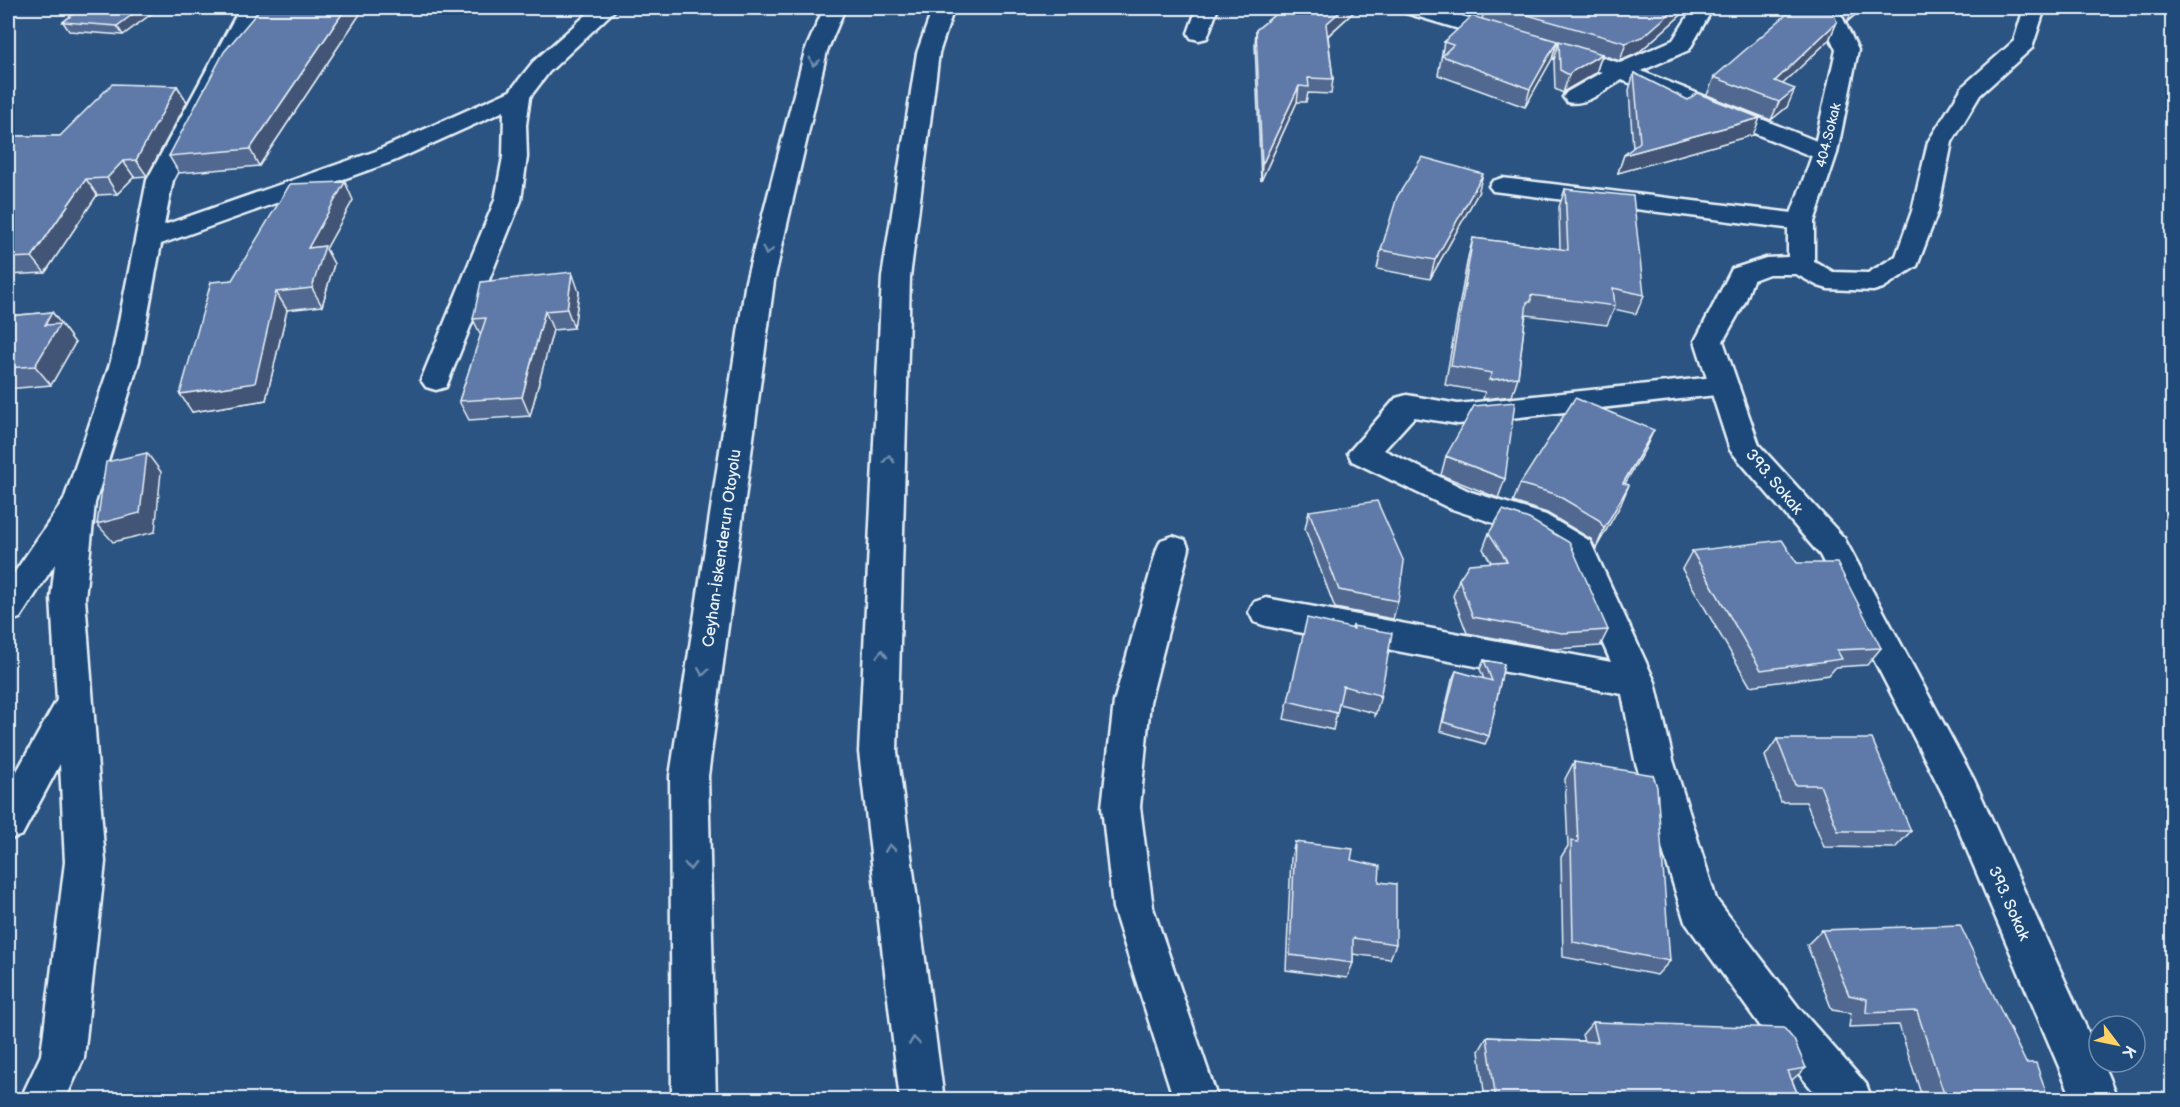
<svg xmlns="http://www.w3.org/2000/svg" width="2180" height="1107" font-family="'Balsamiq Sans',sans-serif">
<rect width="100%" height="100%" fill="#2c5483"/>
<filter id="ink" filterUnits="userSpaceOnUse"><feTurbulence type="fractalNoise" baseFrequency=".0167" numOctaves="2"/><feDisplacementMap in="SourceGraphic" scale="12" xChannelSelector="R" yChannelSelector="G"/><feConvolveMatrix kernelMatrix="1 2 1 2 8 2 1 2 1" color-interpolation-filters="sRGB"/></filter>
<g filter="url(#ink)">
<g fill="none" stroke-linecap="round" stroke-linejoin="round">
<!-- minor casing -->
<g stroke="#e8f1f8" stroke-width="5">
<path id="minor" d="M240,8H262L173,180L164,225L376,151L510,91L533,62L594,8H617L549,72L530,97L526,125L527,157L521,200L446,387L436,390L426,387L421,380L495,200L503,157L504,111L394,161L161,244L139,361L95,503L85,598L105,862L84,1058L65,1100H20L41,1055L65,862L60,764L22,835L8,840V787L57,700L51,598L55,564L20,618L8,622V582L64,500L111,361L147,180Z
M1197,8H1218L1207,38L1199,40L1191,38L1188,33Z
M1403,8H1435L1620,63L1673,40L1692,10L1691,8H1713L1689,50L1641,71L1834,148L1837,153L1834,158L1825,160L1816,158L1622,80C1606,89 1586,107 1567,102L1563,97L1567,92L1602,72L1406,13Z
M1502,178L1801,214L1810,216L1814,222L1810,228L1801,230L1493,191L1489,186L1493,181Z
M1724,376L1734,379L1739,386L1734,393L1458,424L1414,417L1384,450L1471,492L1546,515L1590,541L1655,682L1673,760L1716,899L1799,1008L1866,1084L1872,1100H1821L1769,1038L1685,922L1635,760L1622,694L1266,626L1254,622L1249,612L1254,602L1266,598L1611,662L1565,558L1524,533L1449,508L1352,461L1348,453L1396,398L1407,395L1458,404Z
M1173,536L1185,540L1189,549L1150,702L1140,807L1153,908L1218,1100H1174L1113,908L1102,807L1114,702L1157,549L1161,540Z"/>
</g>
<!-- tertiary casing -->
<g stroke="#e8f1f8" stroke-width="5">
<path id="tertiary" d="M1817,8H1838L1858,50L1837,153L1814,222V261L1833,272L1868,273L1896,256L1912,211L1928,142L1963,86L2014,41L2024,8H2045L2032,48L1980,95L1952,142L1938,211L1917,266L1883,288L1873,291L1828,289L1818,286L1796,274H1769L1753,280L1745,302L1723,341L1759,445L1844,538L1974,780L2099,1056V1062H2102L2118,1100H2073L1945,798L1820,555L1730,450L1695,341L1732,269L1766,258L1788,257V222L1813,153L1836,50Z"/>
</g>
<!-- motorway casing -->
<g stroke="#e8f1f8" stroke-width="5">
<path id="motorway" d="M824,8H845L827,51L774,281L708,776L716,1100H672L670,776L746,281L805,51Z
M933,8H954L939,53L910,277L897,752L944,1100H900L859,752L882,277L917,53Z"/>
</g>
<!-- minor -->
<use href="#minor" fill="#1f4a7a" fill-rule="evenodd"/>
<!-- tertiary -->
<use href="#tertiary" fill="#1f4a7a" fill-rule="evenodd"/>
<!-- motorway -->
<use href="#motorway" fill="#1f4a7a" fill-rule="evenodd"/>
</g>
<!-- wall -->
<path fill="#516990" stroke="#e8f1f8" stroke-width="1.5" d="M81,8H159L123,35L69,31L63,22Z
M261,8H364L259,166L179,173L169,156Z
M1283,8H1358L1328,36L1333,79L1331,94L1308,93L1306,102H1297L1261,181L1255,45L1256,30Z
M1485,8H1689L1638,53L1620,61L1602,55L1596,73L1566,90L1563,93L1555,89L1554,60L1559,42H1557L1552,59L1525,107L1438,75L1444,42L1482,19Z
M1839,8H1863L1847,22Z
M1837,22L1829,40L1782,84L1787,107L1771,120L1707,95L1714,77Z
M1634,73L1753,135L1618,173L1624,155L1633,148L1629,90Z
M177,86L187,102L147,176L134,177L117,194L97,195L45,273L8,275V136H60Z
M1565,189L1644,295L1636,314L1614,309L1607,325L1527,315L1525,319L1518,377L1512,396L1483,399L1485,392L1445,385L1468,257L1473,238L1560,249L1559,207Z
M1478,193L1430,279L1377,269L1381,250Z
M353,200L326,249L334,264L322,306L287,310L266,400L192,412L232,280Z
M579,292L574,328L553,330L530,416L469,420L459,401L481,336L473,319Z
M52,312L75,343L51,385L8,389V316Z
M1645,449L1625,483L1621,504L1596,548L1591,539L1547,513L1513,502L1520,484Z
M1446,456L1505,479L1498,498L1441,475Z
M1309,511L1398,601L1393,619L1335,608L1305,529Z
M1489,533L1608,630L1600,646L1555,649L1467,633L1453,596L1459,579L1491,562L1483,549Z
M1692,551L1797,563L1881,648L1867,665L1836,667L1829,675L1750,686L1682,569Z
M1353,626L1380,699L1375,716L1374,713L1339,704L1333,730L1284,719L1288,701L1352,628Z
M1484,660L1504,664L1489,736L1485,744L1440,731L1452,680L1456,671L1484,679L1480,669Z
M1777,739L1911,831L1895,848L1824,847L1806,802H1781L1765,756Z
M1574,762L1670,961L1657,975L1563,957L1561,857L1568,846L1565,779Z
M1295,842L1351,860L1379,882L1396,944L1390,959L1353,954V963L1347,978L1286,970L1291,858Z
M1822,930L2026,1063L2049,1100H1923L1899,1025L1849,1027L1851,1013L1832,1010L1807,945Z
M1593,1022L1806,1068L1792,1080L1800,1100H1485L1479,1051L1487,1037L1584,1041L1582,1035Z"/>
<!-- shaded-wall -->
<path fill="#425576" stroke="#e8f1f8" stroke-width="1.5" d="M141,8H159L123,35L117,26Z
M346,8H364L259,166L250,149Z
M1344,8H1358L1324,39L1326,24Z
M1676,8H1689L1638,53L1620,61L1626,43Z
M1854,8H1863L1847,22Z
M1837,22L1829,40L1768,98L1775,81Z
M1557,41L1552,59L1525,107L1530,89Z
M1602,54L1596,73L1566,90L1563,93L1569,75L1571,72Z
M177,86L187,102L147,176L136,160Z
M1299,86L1297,102L1261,181L1262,165Z
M1795,89L1787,107L1771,120L1779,102Z
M1760,118L1753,135L1618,173L1624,155Z
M123,161L134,177L117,194L107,178Z
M1483,174L1478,193L1430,279L1435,260Z
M86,179L97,195L45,273L32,257Z
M345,182L353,200L326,249L334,264L322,306L312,288L308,248Z
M572,272L579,292L574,328L567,309Z
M276,292L287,310L266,400L192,412L180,394Z
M545,311L553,330L530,416L522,397Z
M52,312L75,343L51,385L35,366L45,325Z
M1654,430L1645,449L1615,501L1623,483Z
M147,453L161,472L155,532L113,542L97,524Z
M1629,485L1621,504L1596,548L1604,529Z"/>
<!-- building -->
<path fill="#5e7aa8" stroke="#e8f1f8" stroke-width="1.5" d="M81,8H141L117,26L63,22Z
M261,8H346L250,149L169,156L224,52Z
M1283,8H1344L1326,24L1333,79L1308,78L1309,87L1299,86L1262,165L1256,30Z
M1503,8H1676L1644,36L1626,43Z
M1794,8H1831L1837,22L1775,81L1795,89L1779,102L1714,77Z
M1472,16L1557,41L1530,89L1442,56L1453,45L1444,42Z
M1559,41L1602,54L1571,72L1569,75L1560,70Z
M1634,73L1688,100L1697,93L1760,118L1624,155L1640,142Z
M112,84L177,86L136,160L123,161L107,178L86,179L32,257L8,258V207L10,203H8V136H60Z
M1422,157L1483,174L1435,260L1381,250L1397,197Z
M345,182L308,248L325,246L312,288L276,292L255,383L180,394L211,282L232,280L290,184Z
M1565,189L1633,196L1644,295L1613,288L1615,306L1531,295V302H1527L1518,377L1489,380L1492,373L1451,366L1473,238L1568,250Z
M572,272L567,309L545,311L522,397L459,401L486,318L473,319L481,282Z
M52,312L45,325L60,324L35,366L8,368V316Z
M1575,398L1654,430L1623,483L1629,485L1604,529L1599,520L1555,494L1520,484Z
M1515,402L1505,479L1446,456L1474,406Z
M147,453L140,513L97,524L106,462Z
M1377,501L1404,562L1398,601L1339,590L1309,511Z
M1503,510L1529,519L1570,543L1608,630L1562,633L1473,617L1459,579L1469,564L1507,561L1489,533Z
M1782,540L1797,563H1837L1881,648L1837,650L1842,659L1761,670L1692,551Z
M1307,618L1354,629L1353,626L1392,633L1380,699L1379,695L1343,686L1337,713L1288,701Z
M1484,660L1504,664L1489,736L1443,722L1456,671L1492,681Z
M1777,739H1872L1911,831H1838L1820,785H1795Z
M1574,762L1653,775L1657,787L1670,961L1573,942L1571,841L1578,842Z
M1295,842L1353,849L1351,860L1380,866L1379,882L1396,884V944L1353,938V963L1290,955Z
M1960,925L2026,1063H2036L2049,1100H1946L1917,1011L1866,1013L1867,999L1849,995L1822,930Z
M1593,1022L1784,1028L1794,1040L1806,1068L1788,1071L1800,1100H1496L1487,1037L1598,1042Z"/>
<!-- one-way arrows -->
<defs><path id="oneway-chevron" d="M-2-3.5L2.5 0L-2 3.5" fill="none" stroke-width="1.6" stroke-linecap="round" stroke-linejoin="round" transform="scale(1.5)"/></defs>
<g stroke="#6f8dac">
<use href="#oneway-chevron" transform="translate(814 62) rotate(104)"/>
<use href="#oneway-chevron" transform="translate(767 251) rotate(104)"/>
<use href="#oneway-chevron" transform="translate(889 459) rotate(-88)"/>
<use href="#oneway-chevron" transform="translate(882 654) rotate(-88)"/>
<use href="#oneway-chevron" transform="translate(703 672) rotate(98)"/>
<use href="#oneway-chevron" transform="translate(890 848) rotate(-97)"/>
<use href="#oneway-chevron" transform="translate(690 866) rotate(89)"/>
<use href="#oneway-chevron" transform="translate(914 1041) rotate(-97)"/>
</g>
</g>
<g text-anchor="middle" stroke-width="4.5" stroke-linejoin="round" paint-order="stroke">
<!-- far-street labels -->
<g font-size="14" fill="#e8f1f8" stroke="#1f4a7a">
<text transform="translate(1828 135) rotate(-76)" y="5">404.Sokak</text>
</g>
<!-- street labels -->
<g font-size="16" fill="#e8f1f8" stroke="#1f4a7a">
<text transform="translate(1775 481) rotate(50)" y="6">393. Sokak</text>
<text transform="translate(721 548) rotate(-82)" y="6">Ceyhan-İskenderun Otoyolu</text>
<text transform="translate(2010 903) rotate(66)" y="6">393. Sokak</text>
</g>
</g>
<!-- margin -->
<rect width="2180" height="1107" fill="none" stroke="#1f4a7a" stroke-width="30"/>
<rect x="15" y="15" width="2150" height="1077" fill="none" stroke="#e8f1f8" stroke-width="2" filter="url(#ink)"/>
<!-- north arrow -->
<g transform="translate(2117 1044) rotate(122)"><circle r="28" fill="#1f4a7a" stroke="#6f8dac" stroke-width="1.5"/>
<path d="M0-4.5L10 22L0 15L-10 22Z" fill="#ffd166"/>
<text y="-9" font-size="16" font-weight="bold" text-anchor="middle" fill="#e8f1f8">K</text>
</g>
</svg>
